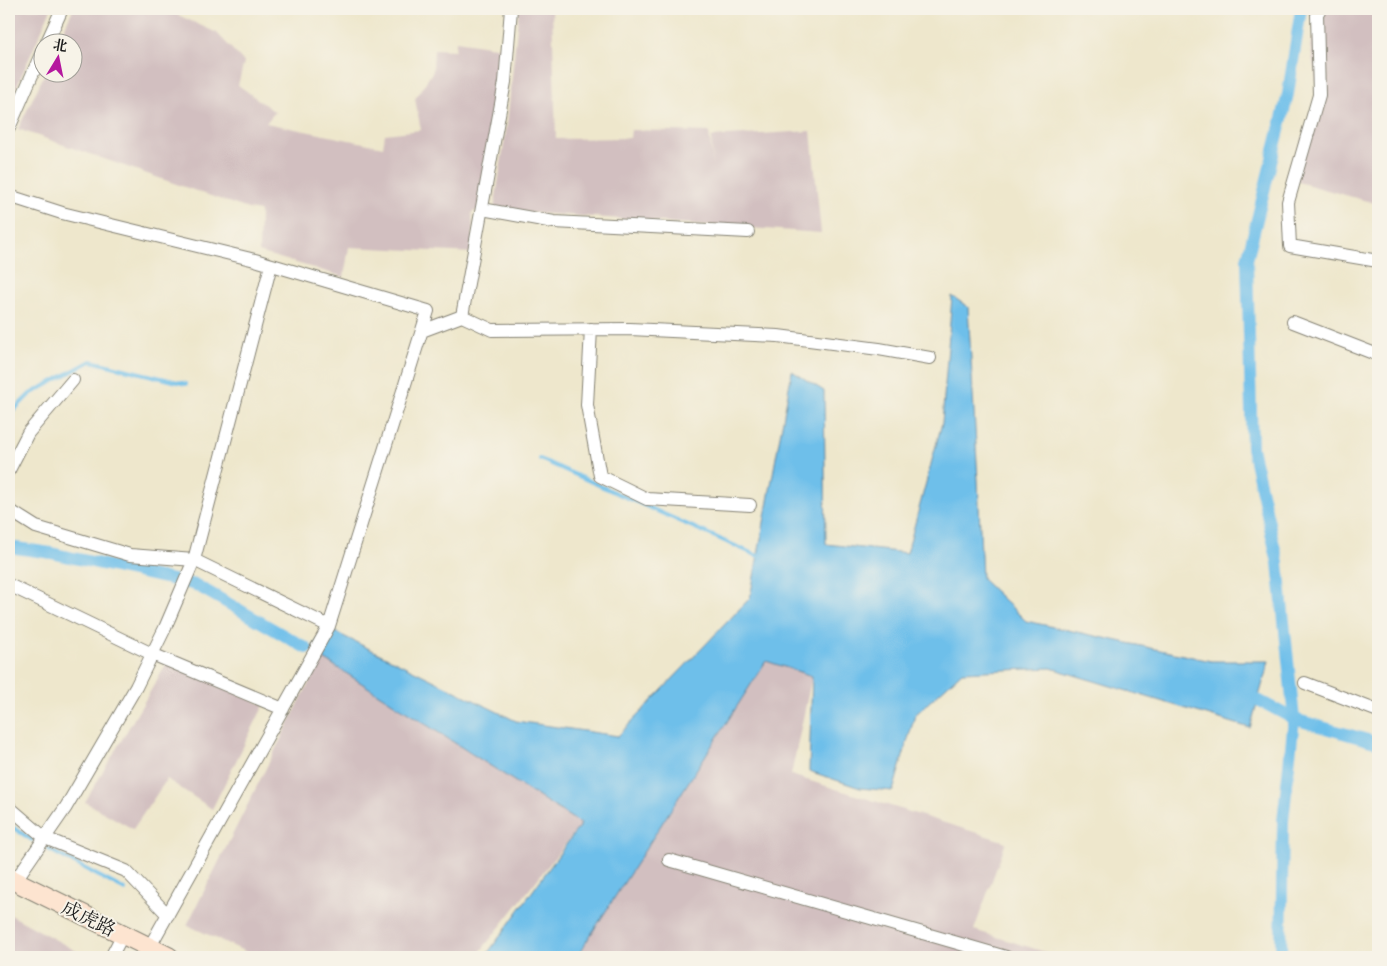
<svg xmlns="http://www.w3.org/2000/svg" width="1387" height="966" font-family="Vollkorn,'Noto Serif SC',serif">
<rect width="100%" height="100%" fill="#f7f3e8"/>
<filter id="ink" filterUnits="userSpaceOnUse"><feTurbulence type="fractalNoise" baseFrequency=".02" numOctaves="2"/><feDisplacementMap in="SourceGraphic" scale="10" xChannelSelector="R" yChannelSelector="G"/><feConvolveMatrix kernelMatrix="1 2 1 2 8 2 1 2 1" color-interpolation-filters="sRGB"/></filter>
<filter id="wash" filterUnits="userSpaceOnUse"><feTurbulence type="fractalNoise" baseFrequency=".0096" numOctaves="4" result="noise"/><feDisplacementMap in="SourceGraphic" scale="20" xChannelSelector="R" yChannelSelector="G"/><feGaussianBlur stdDeviation="1.12" result="paint"/><feColorMatrix in="noise" values="0 0 0 0 0 0 0 0 0 0 0 0 0 0 0 0 0 1.4 0 .05"/><feComposite in="paint" operator="in"/></filter>
<g filter="url(#wash)">
<rect width="100%" height="100%" fill="#eee7cc"/>
<!-- industrial -->
<path fill="#d2bfc0" d="M9,9H51L9,104Z
M73,9H165L217,33L244,62L238,85L275,112L266,123L383,147L385,134L421,130L415,99L433,71L434,49L455,50L456,41L508,49L482,209L472,212L474,253L349,247L344,277L259,252L260,211L248,209L18,129L45,73L72,72V42H58Z
M519,9H552L556,139L630,138L631,130L709,132L713,165L711,137L811,131L821,233L494,210L507,124Z
M1327,9H1378V204L1287,179L1319,95L1310,46Z
M322,657L581,824L476,957H257L187,925Z
M766,661L812,676L791,775L1006,842L974,930L1061,957H579L588,939Z
M167,663L264,705L212,809L167,779L133,829L85,802Z
M9,914L87,957H9Z"/>
<!-- water -->
<path fill="#6ebfea" stroke="#456e83" d="M952,296L968,307L978,480L982,579L1026,621L1211,661H1269L1250,728L1051,668L962,672L915,715L893,791L860,788L809,771L812,676L766,661L588,939L577,957H485L581,824L310,650L327,628L516,721L618,736L750,598L792,371L824,391L826,544L907,553L942,423Z"/>
<g fill="none" stroke-linecap="round" stroke-linejoin="round">
<!-- stream -->
<path stroke="#6ebfea" stroke-width="4" d="M9,415L30,394L91,361L186,384
M540,459L758,556
M9,825L32,840
M48,849L125,890"/>
<!-- canal -->
<path stroke="#6ebfea" stroke-width="12" d="M9,547L51,553L196,585L306,648
M1258,700L1294,719L1378,743
M1281,957L1283,821L1294,719L1278,563L1252,448L1247,260L1288,94L1301,9"/>
</g>
</g>
<g filter="url(#ink)">
<g fill="none" stroke-linecap="round" stroke-linejoin="round">
<!-- street casing -->
<g stroke="#858274" stroke-width="14">
<path id="street" d="M1320,9L1317,14L1319,95L1288,202L1290,246L1378,261
M47,42L62,9
M9,128L42,52
M9,196L62,213L255,260L428,311L329,626L149,948
M482,209L554,222L748,232
M462,316L492,330L630,329L778,336L879,349L930,358
M1293,322L1378,355
M591,329L587,405L600,476L647,499L750,505
M422,331L462,316L505,82L511,9
M9,470L28,433L73,380
M9,510L36,527L130,555L194,560L329,626
M9,585L152,654L283,709
M1305,683L1378,711
M9,807L45,838L126,871L168,915
M669,860L1006,957
M15,881L66,807L136,687L165,628L194,560L271,265
M111,957L123,934"/>
</g>
<!-- secondary casing -->
<g stroke="#858274" stroke-width="21">
<path id="secondary" d="M9,878L169,957"/>
</g>
<!-- street -->
<use href="#street" stroke="#fff" stroke-width="12"/>
<!-- secondary -->
<use href="#secondary" stroke="#fde4d0" stroke-width="19"/>
</g>
</g>
<g text-anchor="middle" stroke-width="4" stroke-linejoin="round" paint-order="stroke">
<!-- street labels -->
<g font-size="19" fill="#1c1c1c" stroke="#f7f3e8">
<text transform="translate(89 918) rotate(26)" y="7">成虎路</text>
</g>
</g>
<!-- margin -->
<rect width="1387" height="966" fill="none" stroke="#f7f3e8" stroke-width="30"/>
<!-- north arrow -->
<g transform="translate(58 58) rotate(10)"><circle r="24" fill="#f7f3e8" stroke="#9f9d96"/>
<path d="M0-4L9 19L0 12L-9 19Z" fill="#b5179e"/>
<text y="-8" font-size="14" font-weight="bold" text-anchor="middle" fill="#1c1c1c">北</text>
</g>
</svg>
